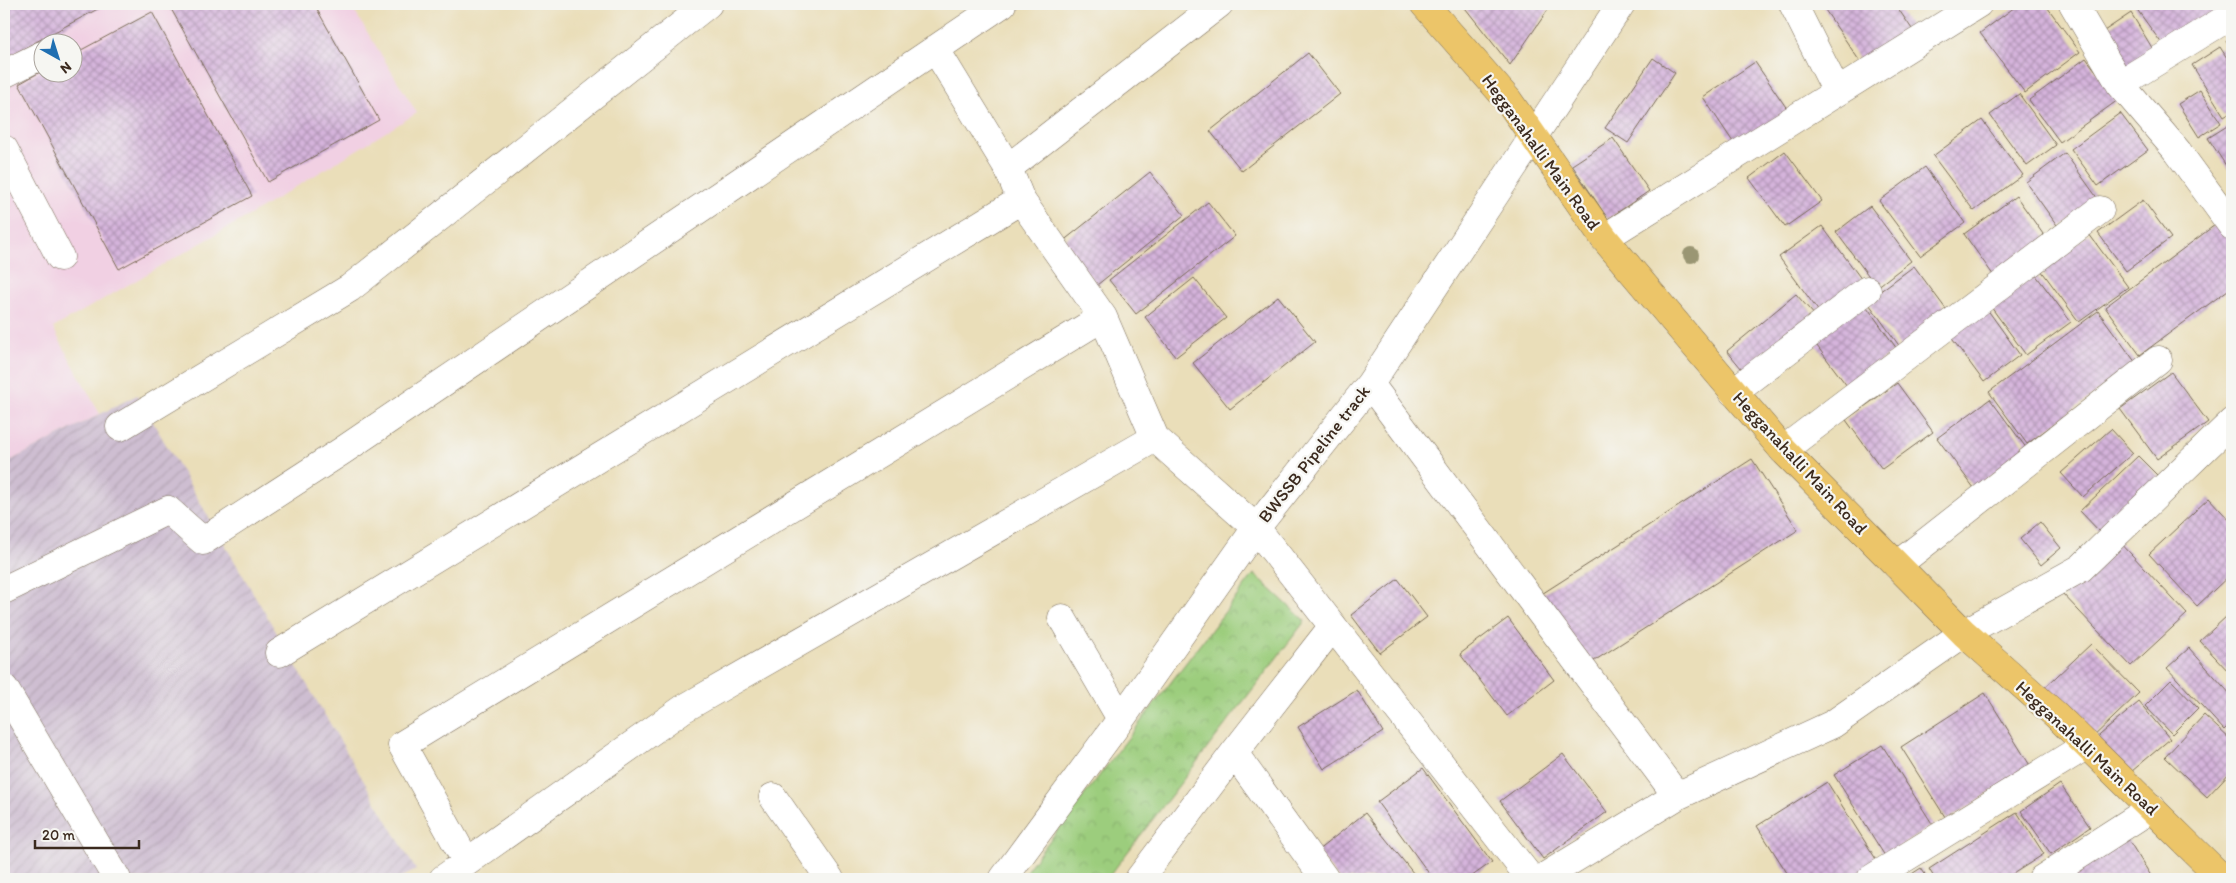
<svg xmlns="http://www.w3.org/2000/svg" width="2236" height="883" font-family="Itim,sans-serif">
<defs>
<pattern id="industrial-furrows" width="10" height="10" patternUnits="userSpaceOnUse" patternTransform="scale(1.25)"><rect width="10" height="10" fill="#cebed1"/><path d="M-1 1l2-2M0 10L10 0M9 11l2-2" fill="none" stroke="#b2a3b3"/></pattern>
<pattern id="park-crowns" width="20" height="18" patternUnits="userSpaceOnUse" patternTransform="scale(1.25)"><rect width="20" height="18" fill="#9ccd7d"/><path d="M2 6a3 3 0 1 1 6 0M12 15a3 3 0 1 1 6 0" fill="none" stroke="#87b06c"/></pattern>
<pattern id="building-cross-hatch" width="8" height="8" patternUnits="userSpaceOnUse" patternTransform="scale(1.25)"><rect width="8" height="8" fill="#d5b4dc"/><path d="M0 0l8 8M0 8l8-8" fill="none" stroke="#ae93b2"/></pattern>
</defs>
<rect width="100%" height="100%" fill="#f6f6f2"/>
<filter id="ink" filterUnits="userSpaceOnUse"><feTurbulence type="fractalNoise" baseFrequency=".02" numOctaves="2"/><feDisplacementMap in="SourceGraphic" scale="10" xChannelSelector="R" yChannelSelector="G"/><feConvolveMatrix kernelMatrix="1 2 1 2 8 2 1 2 1" color-interpolation-filters="sRGB"/></filter>
<filter id="wash" filterUnits="userSpaceOnUse"><feTurbulence type="fractalNoise" baseFrequency=".0096" numOctaves="4" result="noise"/><feDisplacementMap in="SourceGraphic" scale="20" xChannelSelector="R" yChannelSelector="G"/><feGaussianBlur stdDeviation="1.12" result="paint"/><feColorMatrix in="noise" values="0 0 0 0 0 0 0 0 0 0 0 0 0 0 0 0 0 1.4 0 .05"/><feComposite in="paint" operator="in"/></filter>
<g filter="url(#wash)">
<rect width="100%" height="100%" fill="#eadeb9"/>
<!-- built -->
<path fill="#f1d0e3" fill-rule="evenodd" d="M4,4H350L417,113L250,215L53,328L100,414L4,464ZM42,42H72V72H42Z"/>
<!-- industrial -->
<path fill="url(#industrial-furrows)" d="M137,395L416,870L398,879H4V464Z"/>
<!-- park -->
<path fill="url(#park-crowns)" stroke="#6c7c4e" d="M1254,574L1305,621L1107,879H1020Z"/>
<g id="blocks">
<!-- building -->
<path fill="url(#building-cross-hatch)" d="M4,4H107L6,58L4,55Z
M176,4H314L379,120L268,182L170,7Z
M1462,4H1552L1510,65Z
M1821,4H1895L1914,32L1863,66Z
M2019,4H2045L2080,52L2025,93L1980,33Z
M2133,4H2181L2182,6L2185,4H2227L2165,48Z
M152,12L252,196L119,269L19,84L42,71L72,72V55Z
M2131,13L2154,51L2127,68L2104,31Z
M2232,37V52L2226,41Z
M2220,47L2232,66V111L2224,116L2192,65Z
M1308,53L1340,94L1242,171L1210,131Z
M1653,58L1675,73L1628,143L1605,128Z
M2086,58L2118,100L2060,142L2029,100Z
M1755,62L1792,116L1739,151L1703,97Z
M2200,90L2221,123L2199,137L2178,104Z
M2019,94L2056,145L2027,166L1990,115Z
M2120,113L2148,150L2098,186L2071,149Z
M1982,120L2023,175L1974,211L1933,156Z
M2232,123V175L2208,138Z
M1613,138L1649,191L1608,219L1572,165Z
M1785,151L1822,201L1785,227L1749,178Z
M2065,153L2098,199L2059,228L2026,182Z
M1925,167L1965,223L1920,256L1879,201Z
M1150,172L1184,215L1097,285L1062,242Z
M2016,196L2048,241L1996,279L1964,234Z
M2143,200L2171,238L2126,271L2098,233Z
M1208,202L1235,236L1136,314L1109,280Z
M1870,206L1911,261L1877,287L1836,232Z
M2219,222L2232,240V287L2140,355L2105,307Z
M1822,226L1865,284L1822,316L1779,257Z
M2089,234L2128,287L2079,322L2041,270Z
M1914,266L1951,316L1903,351L1867,301Z
M2035,274L2071,322L2026,355L1991,307Z
M1194,278L1226,318L1176,357L1145,317Z
M1796,294L1816,317L1746,374L1727,351Z
M1278,296L1315,342L1230,409L1193,363Z
M1862,300L1897,349L1847,386L1811,338Z
M1987,309L2020,355L1984,382L1950,336Z
M2098,311L2136,363L2027,444L1989,392Z
M2171,372L2208,422L2157,459L2120,409Z
M1897,383L1933,432L1882,469L1846,420Z
M1990,399L2027,449L1974,488L1937,438Z
M2111,429L2133,453L2083,497L2061,473Z
M2138,456L2159,477L2101,533L2080,511Z
M1752,459L1798,530L1583,668L1537,597Z
M2209,498L2232,523V573L2197,606L2149,554Z
M2040,522L2061,548L2041,565L2020,539Z
M2118,540L2187,614L2131,666L2061,592Z
M1398,579L1427,617L1380,653L1351,615Z
M2227,616L2232,622V670L2230,673L2200,641Z
M1508,618L1554,680L1507,716L1460,654Z
M2091,644L2139,693L2088,742L2040,692Z
M2189,648L2232,696V722L2224,730L2167,668Z
M2171,680L2198,708L2172,734L2145,706Z
M1357,690L1383,732L1324,769L1298,727Z
M1985,693L2031,767L1947,820L1901,747Z
M2139,702L2170,739L2125,777L2094,740Z
M2204,715L2232,741V770L2207,797L2165,757Z
M1882,745L1933,825L1885,856L1834,775Z
M1563,754L1607,812L1543,859L1500,801Z
M1423,768L1492,862L1468,879H1433L1377,802Z
M1827,782L1881,867L1862,879H1791L1757,826Z
M2060,784L2090,827L2051,854L2021,811Z
M2017,812L2044,854L2005,879H1935L1929,869Z
M1365,813L1418,879H1339L1317,851Z
M2126,836L2153,879H2058Z
M1921,868L1928,879H1904Z"/>
</g>
</g>
<g filter="url(#ink)">
<use href="#blocks" fill-opacity="0" stroke="#786954" stroke-width="1"/>
<g fill="none" stroke-linecap="round" stroke-linejoin="round">
<!-- minor casing -->
<g stroke="#786954" stroke-width="29">
<path id="minor" d="M1793,4L1837,92
M2073,4L2120,84L2178,152L2232,226
M936,50L1008,168L1021,200L1103,317L1155,438L1256,528L1531,879
M4,74L42,55
M2120,84L2232,15
M4,149L60,257
M1008,168L1219,4
M1604,238L1978,4
M1370,384L1677,796
M1733,392L1867,290
M120,427L350,288L708,4
M1783,450L2100,210
M1897,565L2158,360
M4,590L168,510L203,541L342,451L1002,4
M1062,618L1121,719
M279,653L1021,200
M4,688L117,879
M1234,753L1325,879
M773,797L830,879
M466,861L402,745L1103,317
M443,879L683,709L1155,438
M1003,879L1121,719L1256,528L1370,384L1621,4
M1139,879L1234,753L1333,626
M1541,879L1677,796L1833,724L1964,633L2081,568L2232,422
M1871,879L2087,745
M2042,879L2152,808"/>
</g>
<!-- major casing -->
<g stroke="#786954" stroke-width="29">
<path id="major" d="M1424,4L1508,100L1604,238L1783,450L1964,633L2057,716L2223,879"/>
</g>
<!-- minor -->
<use href="#minor" stroke="#fff" stroke-width="28"/>
<!-- major -->
<use href="#major" stroke="#ecc569" stroke-width="28"/>
</g>
<!-- trees -->
<circle fill="#9a9673" cx="1691" cy="255" r="8"/>
</g>
<g text-anchor="middle" stroke-width="4.5" stroke-linejoin="round" paint-order="stroke">
<!-- street labels -->
<g font-size="18" fill="#3b2a1e" stroke="#f6f6f2">
<text transform="translate(1541 152) rotate(54)" y="6">Hegganahalli Main Road</text>
<text transform="translate(1314 454) rotate(-52)" y="6">BWSSB Pipeline track</text>
<text transform="translate(1800 463) rotate(47)" y="6">Hegganahalli Main Road</text>
<text transform="translate(2087 748) rotate(43)" y="6">Hegganahalli Main Road</text>
</g>
</g>
<!-- margin -->
<rect width="2236" height="883" fill="none" stroke="#f6f6f2" stroke-width="20"/>
<!-- north arrow -->
<g transform="translate(58 58) rotate(141)"><circle r="24" fill="#f6f6f2" stroke="#aba49d"/>
<path d="M0-4L9 19L0 12L-9 19Z" fill="#1f6fb2"/>
<text y="-8" font-size="14" font-weight="bold" text-anchor="middle" fill="#3b2a1e">N</text>
</g>
<!-- scale -->
<path d="M35 840v8h104v-8" fill="none" stroke="#3b2a1e" stroke-width="2.5"/>
<text x="42" y="840" font-size="15" fill="#3b2a1e" stroke="#f6f6f2" stroke-width="4" paint-order="stroke">20 m</text>
</svg>
